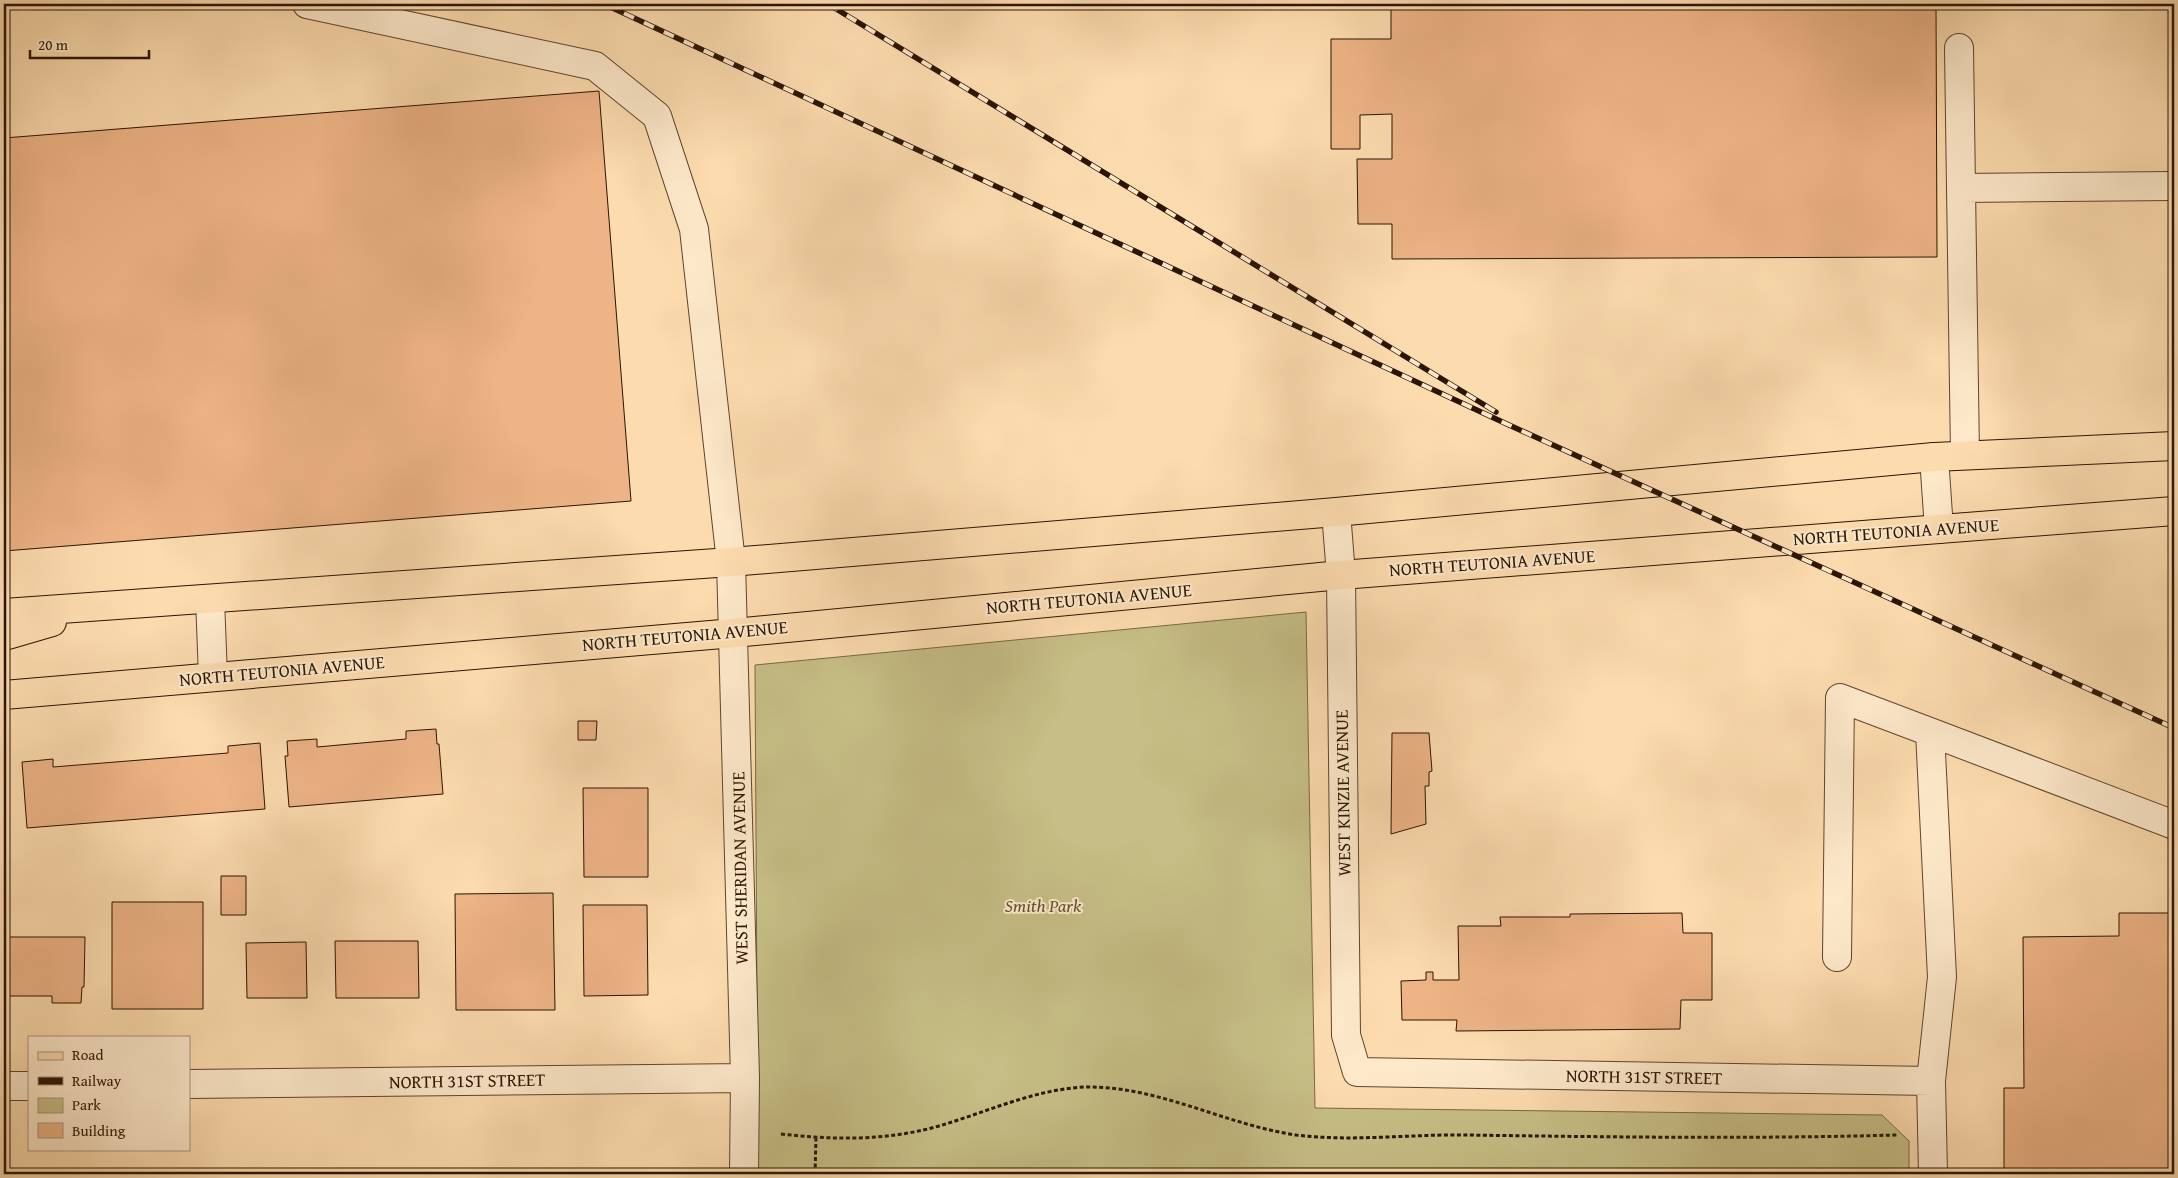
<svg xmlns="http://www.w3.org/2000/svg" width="2178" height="1178" font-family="'Gentium Book Plus',serif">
<rect width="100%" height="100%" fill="#fcdbae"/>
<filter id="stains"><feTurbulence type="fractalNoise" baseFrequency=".004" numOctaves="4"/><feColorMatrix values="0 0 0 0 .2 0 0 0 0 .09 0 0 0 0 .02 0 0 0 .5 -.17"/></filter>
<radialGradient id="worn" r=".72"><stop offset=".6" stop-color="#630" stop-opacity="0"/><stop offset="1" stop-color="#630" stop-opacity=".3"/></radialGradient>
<!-- green -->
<path fill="#c6be86" stroke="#786a44" d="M1306,612L1315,1108L1882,1115L1909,1141V1174H758L755,665Z"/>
<!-- building -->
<path fill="#eeb486" stroke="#2a1502" d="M1391,4H1936L1937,257L1392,259V224H1358L1357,159H1392V114L1360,115V149H1331V39H1391Z
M599,91L631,501L4,551V138Z
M578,721H597L596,740H578Z
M436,729L437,744H439L443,794L289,807L285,756H288L287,741L317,739V747L406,739V731Z
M1392,733H1429L1432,771L1429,772V786H1425L1426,824L1391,834Z
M260,743L265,809L27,828L22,762L53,759V767L228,753V746Z
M583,788H648V877H584Z
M221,876H246V915H221Z
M553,893L555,1010H456L455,894Z
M112,902H203V1009H112Z
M583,905H647L648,995L584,996Z
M1682,913L1683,933H1712V1000H1681L1680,1029L1456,1031L1457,1020H1402L1401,981L1426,980V972H1433V980H1459L1458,926H1501L1500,917H1570V914Z
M2119,913H2174V1174H2004V1088H2024L2023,937L2119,936Z
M4,937H85L84,987H82L81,1003H52V996H4Z
M335,941H418L419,998H336Z
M306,942L307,998H247L246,943Z"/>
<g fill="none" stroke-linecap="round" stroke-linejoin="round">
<!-- minor casing -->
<g stroke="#5e462d" stroke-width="30">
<path id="minor" d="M307,4L595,66L657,116L694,229L731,562L745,1078L744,1174
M1959,48L1961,188L2174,186
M1961,188L1965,455
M1934,457L1939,529
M1336,512L1341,575L1346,1035L1357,1072L1931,1081
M210,599L213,677
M1930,732L2174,825
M1837,957L1840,698L1930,732L1942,977L1931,1081L1933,1174
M189,1084L745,1078
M4,1086H29"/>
</g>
<!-- major casing -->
<g stroke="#2a1502" stroke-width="30">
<path id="major" d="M4,613L731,562L1336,512L1934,457L2174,446
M4,636L52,622
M4,695L734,633L1341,575L2174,511"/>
</g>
<!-- path -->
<path stroke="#2a1502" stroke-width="3" stroke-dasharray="4 2.5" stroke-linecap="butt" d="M781,1134C835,1140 886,1141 939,1126C987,1112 1035,1089 1086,1087C1159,1086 1226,1125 1296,1135C1353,1142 1410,1134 1466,1135C1610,1137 1754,1139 1897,1135
M815,1174L816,1138"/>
<!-- minor -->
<use href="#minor" stroke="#fde8ca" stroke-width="28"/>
<!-- major -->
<use href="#major" stroke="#fcdbae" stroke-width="28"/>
<!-- rail casing -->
<g stroke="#2a1502" stroke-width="5.5">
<path id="rail" d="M604,4L1509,425L2174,728
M828,4L1496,412"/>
</g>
<!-- rail -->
<use href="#rail" stroke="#fde8ca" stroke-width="4" stroke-dasharray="11" stroke-linecap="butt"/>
</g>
<g text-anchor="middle" stroke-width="4" stroke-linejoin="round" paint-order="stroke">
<!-- street labels -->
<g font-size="18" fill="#2a1502" stroke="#fde8ca">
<text transform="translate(1896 532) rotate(-4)" y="6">NORTH TEUTONIA AVENUE</text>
<text transform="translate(1492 563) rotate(-4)" y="6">NORTH TEUTONIA AVENUE</text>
<text transform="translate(1089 599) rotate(-5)" y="6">NORTH TEUTONIA AVENUE</text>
<text transform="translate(685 636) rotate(-5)" y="6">NORTH TEUTONIA AVENUE</text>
<text transform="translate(282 671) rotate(-5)" y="6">NORTH TEUTONIA AVENUE</text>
<text transform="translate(1343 793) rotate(-91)" y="6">WEST KINZIE AVENUE</text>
<text transform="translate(740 868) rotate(-91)" y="6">WEST SHERIDAN AVENUE</text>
<text transform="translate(1644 1077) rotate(1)" y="6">NORTH 31ST STREET</text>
<text transform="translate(467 1081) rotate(-1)" y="6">NORTH 31ST STREET</text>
</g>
<!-- park labels -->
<g font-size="18" font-style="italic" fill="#615030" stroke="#fde8ca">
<text x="1043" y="912">Smith Park</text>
</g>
</g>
<!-- margin -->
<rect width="2178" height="1178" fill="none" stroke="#fcdbae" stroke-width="20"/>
<rect x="5" y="5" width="2168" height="1168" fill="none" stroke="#2a1502" stroke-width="2.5"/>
<rect x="10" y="10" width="2158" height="1158" fill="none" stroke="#2a1502"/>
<!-- legend -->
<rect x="28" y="1036" width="162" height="115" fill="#fde8ca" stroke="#a9947a"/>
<rect x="38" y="1052" width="25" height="8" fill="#fcdbae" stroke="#a9947a"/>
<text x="72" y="1060" font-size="15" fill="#2a1502">Road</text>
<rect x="38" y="1077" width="25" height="8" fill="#2a1502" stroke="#a9947a"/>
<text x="72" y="1086" font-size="15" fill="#2a1502">Railway</text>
<rect x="38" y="1098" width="25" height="15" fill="#c6be86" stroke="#a9947a"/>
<text x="72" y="1110" font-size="15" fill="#2a1502">Park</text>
<rect x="38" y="1123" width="25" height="15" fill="#eeb486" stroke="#a9947a"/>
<text x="72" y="1136" font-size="15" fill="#2a1502">Building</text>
<!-- scale -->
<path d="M30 50v8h119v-8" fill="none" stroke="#2a1502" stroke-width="2.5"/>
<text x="38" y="50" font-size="15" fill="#2a1502" stroke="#fde8ca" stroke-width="4" paint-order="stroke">20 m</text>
<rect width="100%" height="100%" filter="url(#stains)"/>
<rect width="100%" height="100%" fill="url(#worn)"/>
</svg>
